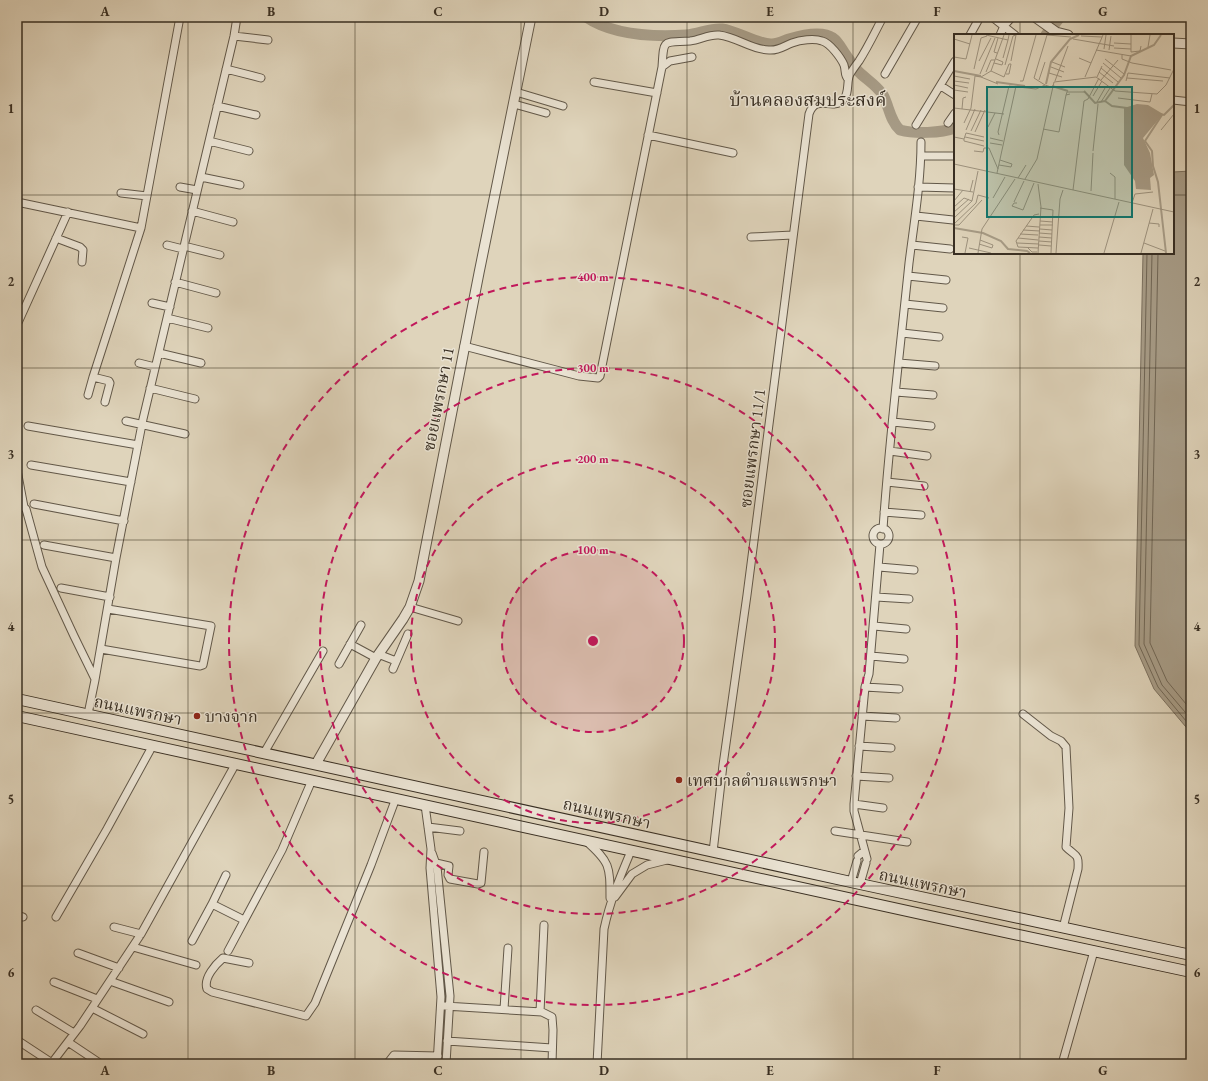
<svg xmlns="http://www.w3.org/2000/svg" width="1208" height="1081" font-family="'EB Garamond','Noto Serif Thai',serif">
<rect width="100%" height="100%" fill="#dfd4bb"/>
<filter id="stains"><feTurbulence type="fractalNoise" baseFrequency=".005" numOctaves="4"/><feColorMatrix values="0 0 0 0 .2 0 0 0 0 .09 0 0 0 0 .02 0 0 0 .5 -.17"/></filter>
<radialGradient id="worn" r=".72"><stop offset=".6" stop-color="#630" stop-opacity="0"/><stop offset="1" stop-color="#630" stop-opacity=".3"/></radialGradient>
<!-- water -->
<path fill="#a79c87" stroke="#7b705f" d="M1191,171V733L1154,689L1135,646L1143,253H1173V172Z"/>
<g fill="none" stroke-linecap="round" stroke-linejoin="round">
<!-- shore -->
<path stroke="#706655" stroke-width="1" d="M1147,253L1139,645L1158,687L1191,727
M1152,253L1144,644L1162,685L1191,719
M1158,253L1150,643L1167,681L1191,710"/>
<!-- river -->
<path stroke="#a79c87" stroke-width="11" d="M586,17C614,36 654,37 686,35C699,34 710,28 722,29C737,31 759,45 772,44C778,44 783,41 789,39C802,35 822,30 833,38C839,42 842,50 846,55C850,61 855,69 861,74C869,81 877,86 883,95C889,106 890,121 900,130C915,134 941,133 955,128
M1046,35L1060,17"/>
<!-- minor casing -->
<g stroke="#625849" stroke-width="9">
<path id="minor" d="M992,17L1015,35
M970,35L980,17
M1000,35L1004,26L1012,17
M234,36L268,40
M662,67C664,38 662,43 690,41C700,40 709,34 719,35C737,37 752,50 769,50C778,51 784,46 792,43C800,40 814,38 822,41C830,43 841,58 844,65C846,71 844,75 848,79
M226,69L261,78
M885,74L918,17
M594,82L657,93
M941,86L955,95
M516,92L563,106
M1173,100L1191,102
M514,104L546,113
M217,106L256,115
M948,123L955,113
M916,125L955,61
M648,135L733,153
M209,141L249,151
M921,156H955
M201,177L240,185
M180,187L197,190
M918,187L955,188
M121,193L147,196
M17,202L141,228
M192,211L233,222
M916,216L953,220
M751,237L793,235
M56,238L80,247L83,250L82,262
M167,245L183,249
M912,245L950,249
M184,246L220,255
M908,276L946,280
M175,282L216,293
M152,303L170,307
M905,304L943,308
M167,318L208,328
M17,325L68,212
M902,333L939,337
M464,346L579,376L598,378L600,376L662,67L670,61L692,57
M159,353L201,363
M139,363L155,367
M899,363L935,366
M150,388L195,399
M896,392L933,395
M88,395L93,377
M105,402L110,383L109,381L93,377L141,228L180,17
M126,421L185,434
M893,422L931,426
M28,426L138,445
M890,451L927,456
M31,465L131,482
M17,470L24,507
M887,482L924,486
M34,504L124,521
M17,507H24L26,509L42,567L74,636L95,679
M884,512L921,515
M873 536a8 8 0 1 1 16 0a8 8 0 1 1-16 0Z
M883,529C889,440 900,351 909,263C914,223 921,182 921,142
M44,545L116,558
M879,567L914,570
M61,588L110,597
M876,597L909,599
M410,607L458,621
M874,626L906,629
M350,644L376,658
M101,649L200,666L203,665L211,626L108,609
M378,654L396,661
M871,656L904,659
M339,664L361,625
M393,669L408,634
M865,687L899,689
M88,714L95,680L116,558L143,419L234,36L237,17
M1023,714L1051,736L1061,741L1066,747L1069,808L1066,847C1076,857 1079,853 1078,869L1063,928
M862,716L896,718
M859,746L891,748
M264,753L323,651
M856,776L889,778
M854,804L883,808
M425,805L431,849L430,868L441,997L437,1064
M428,827L460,831
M835,831L907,842
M586,841C610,862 610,866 610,898
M713,852L723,765L747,595L809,114C816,93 832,111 843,100C850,93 846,82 850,74C853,69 856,65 859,61C868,47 875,32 883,17
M432,853L437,867L450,996L446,1064
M858,856L864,851
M867,859L854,811V804L865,687L869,674L880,544
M436,863L449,866L448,875L450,879L478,884L481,883L484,852
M851,882L857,861
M860,884L866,863
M615,897L632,874L647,865L667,860
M212,904L226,875
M17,915L23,917
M56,917L107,829L153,745
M114,927L141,934
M192,941L212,904L244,920
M133,947L196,965
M228,951L282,850L312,780
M78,953L119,968
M249,963L223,958C216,964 203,978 207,989L212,992L306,1016L315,1003L371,865L396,798
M110,981L169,1002
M54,982L97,999
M445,1006L542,1012L552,1017L553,1030L552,1064
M92,1008L143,1034
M504,1009L508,948
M36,1010L74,1033
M540,1012L544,925
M17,1040L52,1063
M447,1041L552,1048
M68,1042L101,1064
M51,1064L80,1026L141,934L236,763
M387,1064L394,1055L438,1056
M597,1064L604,929C610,901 620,877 631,851
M1062,1064L1094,951"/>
</g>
<!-- tertiary casing -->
<g stroke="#625849" stroke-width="11">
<path id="tertiary" d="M1035,17L1056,32L1068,35
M1173,43L1191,44
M316,764L376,658L403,619L410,607L419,581L479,273L531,17"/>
</g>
<!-- secondary casing -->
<g stroke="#392f23" stroke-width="12">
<path id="secondary" d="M17,699L860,884L1191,955
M17,716C408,800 799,889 1191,972"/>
</g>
<!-- minor -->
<use href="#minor" stroke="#eae3d3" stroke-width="7"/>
<!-- tertiary -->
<use href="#tertiary" stroke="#eae3d3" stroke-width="9"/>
<!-- secondary -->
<use href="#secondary" stroke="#eae3d3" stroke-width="10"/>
</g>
<!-- grid -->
<path fill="none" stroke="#392f23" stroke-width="1" stroke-opacity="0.55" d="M188,17V1064M355,17V1064M521,17V1064M687,17V1064M853,17V1064M1020,17V35M17,195H955M1173,195H1191M1020,253V1064M17,368H1191M17,540H1191M17,713H1191M17,886H1191"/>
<!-- distance rings -->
<circle cx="593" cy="641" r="91" fill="#c2185b" fill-opacity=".12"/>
<g fill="none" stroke="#c2185b" stroke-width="2" stroke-dasharray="7 5">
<circle cx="593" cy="641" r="91"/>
<circle cx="593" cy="641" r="182"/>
<circle cx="593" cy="641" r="273"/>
<circle cx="593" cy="641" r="364"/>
</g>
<!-- markers -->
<g fill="#8f2418" stroke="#eae3d3" stroke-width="1.5">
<circle cx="197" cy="716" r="4"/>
<circle cx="679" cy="780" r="4"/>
</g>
<g text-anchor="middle" stroke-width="3" stroke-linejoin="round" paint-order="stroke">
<!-- street labels -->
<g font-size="16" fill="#392f23" stroke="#eae3d3">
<text transform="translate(438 399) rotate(-79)" y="6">ซอยแพรกษา 11</text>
<text transform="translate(752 448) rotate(-83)" y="6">ซอยแพรกษา 11/1</text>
<text transform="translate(138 710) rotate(12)" y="6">ถนนแพรกษา</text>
<text transform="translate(607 813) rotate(13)" y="6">ถนนแพรกษา</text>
<text transform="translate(923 883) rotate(12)" y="6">ถนนแพรกษา</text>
</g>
<!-- poi labels -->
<g font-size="16" fill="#392f23" stroke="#eae3d3" text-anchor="start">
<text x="205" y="722">บางจาก</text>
<text x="687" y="786">เทศบาลตำบลแพรกษา</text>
</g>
<!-- quarter labels -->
<g font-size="18" fill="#392f23" stroke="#eae3d3">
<text x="808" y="106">บ้านคลองสมประสงค์</text>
</g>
</g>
<!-- overview -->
<g transform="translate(954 34)">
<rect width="220" height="220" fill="#dfd4bb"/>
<path d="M183,70L194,71L209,80L189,104L196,119L200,141L196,144L197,156L182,155L181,147L170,131V74Z" fill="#a79c87"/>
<path fill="none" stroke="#a79c87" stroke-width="2" d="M0,37L27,42M42,48L71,52M92,50L97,28L116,5L125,1M98,52L114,57M130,57L141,69L151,67M151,67L170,41L177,22L200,11L207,1M151,67L158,72L173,74M206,80L210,81L220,71M208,81L191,107L198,117L199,132L204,148L212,219M0,194L29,199L47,207L54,215L73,217L76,219"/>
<path fill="none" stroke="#9d927e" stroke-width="1" d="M32,1L54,6L55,1M93,1L117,3M177,1V18L186,17L187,12M127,2L148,3M0,5L16,10M119,5L160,12M160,9L177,10M194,13L196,1M160,14L177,15M150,15L152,1M142,16L177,22M155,16L157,2M43,19L40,18L44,4M168,21V25L178,29L217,36M0,23L12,25L18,1M49,24L54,6M125,24L137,29M151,25L170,40M25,27L37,4M57,27L62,1M98,28L111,33M40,29L48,31L49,28L42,25M149,29L167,44M51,31L59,2L62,1M97,33L110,38M147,34L164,48M20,35L27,4L33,2M37,37L50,1M37,37L50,43L55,30M32,38L37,26H41M145,38L159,49M95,39L108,43M26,40L41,4M52,40H55L57,30H55M0,42L16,45M27,43L44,50M131,43L149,1M143,43L148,32M173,44L209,47M85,46L91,28M147,46L164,26M0,47L15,49M66,47H69L82,1M101,47L114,12M172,47L174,39L216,44M0,51L14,54M91,51L80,44L93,1M0,56L14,58M112,61L113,58H131L135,62M139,62L148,47M164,64L196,68L198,60M143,68L151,54M147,68L156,54M0,74L50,80M8,75L9,64L12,63M10,89L17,74L21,42L27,43L37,37M34,93L41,79M89,95L105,98L112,61L116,60M12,96L21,75M207,96L220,80M17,97L27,76M21,98L31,76M45,101L44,98L55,52L82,55L91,51L97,53M0,103L10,105L12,99L30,103M11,103L30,107M36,104L49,107M10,105V107L30,112M36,109L48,111M20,117L29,118L30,114H35L44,135M139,117L144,70M0,130L220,178M45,131L57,133L58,130L46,126M43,139L62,52M156,139L161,143V165M64,144L72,131M71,145L83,125L100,48L142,43L161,57L203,60L212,51L220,35M84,150L87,173L84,219M0,155L19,158M119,156L130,67L134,65L145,44M137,157L139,119M16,158L19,146M39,164L51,143M0,167L9,156M60,168L70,147M63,169H60L58,172L69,176L80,149M178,169L181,160L199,158M0,173L10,164L18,167M86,174L99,176L97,219M0,178L15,165M86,183H99M0,184L18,167L24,137M86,187L99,188M195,189L205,190V193M0,190L22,169L24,161L35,164M0,191H5L28,166M86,191H99M72,192L85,193M86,195L98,196M69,196L86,197M85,199L98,200M66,200L84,201M8,203L14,204L11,219M85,203L98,204M64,204L84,206M85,207L98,208M63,209L85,210M190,209L211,217M25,210L38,214L39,211L26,206M85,211L97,212M73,213L78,218H83M15,214L37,219M84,214L64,213L62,207L80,181L85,180M24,219L28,195L61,145M102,219L106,165L109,156M150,219L165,168M187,219L199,175"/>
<path fill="#0f766e" fill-opacity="0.15" stroke="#0f766e" stroke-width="2" d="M33,53H178V183H33Z"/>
<rect width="220" height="220" fill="none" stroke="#392f23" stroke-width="2"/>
</g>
<circle cx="593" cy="641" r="6" fill="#c2185b" stroke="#eae3d3" stroke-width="2"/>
<g font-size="12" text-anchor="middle" font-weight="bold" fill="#c2185b" stroke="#eae3d3" stroke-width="3" stroke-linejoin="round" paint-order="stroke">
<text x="593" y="281">400 m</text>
<text x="593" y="372">300 m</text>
<text x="593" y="463">200 m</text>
<text x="593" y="554">100 m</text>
</g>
<!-- margin -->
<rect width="1208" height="1081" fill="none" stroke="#dfd4bb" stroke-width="44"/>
<rect x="22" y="22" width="1164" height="1037" fill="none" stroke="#392f23" stroke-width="1.5"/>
<g font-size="13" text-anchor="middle" font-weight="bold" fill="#392f23">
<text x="105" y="16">A</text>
<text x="271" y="16">B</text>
<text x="438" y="16">C</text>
<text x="604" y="16">D</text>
<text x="770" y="16">E</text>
<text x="937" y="16">F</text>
<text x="1103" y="16">G</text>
<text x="11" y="113">1</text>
<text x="1197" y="113">1</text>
<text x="11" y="286">2</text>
<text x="1197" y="286">2</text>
<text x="11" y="459">3</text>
<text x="1197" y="459">3</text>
<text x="11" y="631">4</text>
<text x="1197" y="631">4</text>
<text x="11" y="804">5</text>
<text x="1197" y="804">5</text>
<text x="11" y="977">6</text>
<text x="1197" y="977">6</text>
<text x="105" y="1075">A</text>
<text x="271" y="1075">B</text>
<text x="438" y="1075">C</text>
<text x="604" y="1075">D</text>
<text x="770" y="1075">E</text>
<text x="937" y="1075">F</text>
<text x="1103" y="1075">G</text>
</g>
<rect width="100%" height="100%" filter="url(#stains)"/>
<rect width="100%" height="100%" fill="url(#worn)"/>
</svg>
